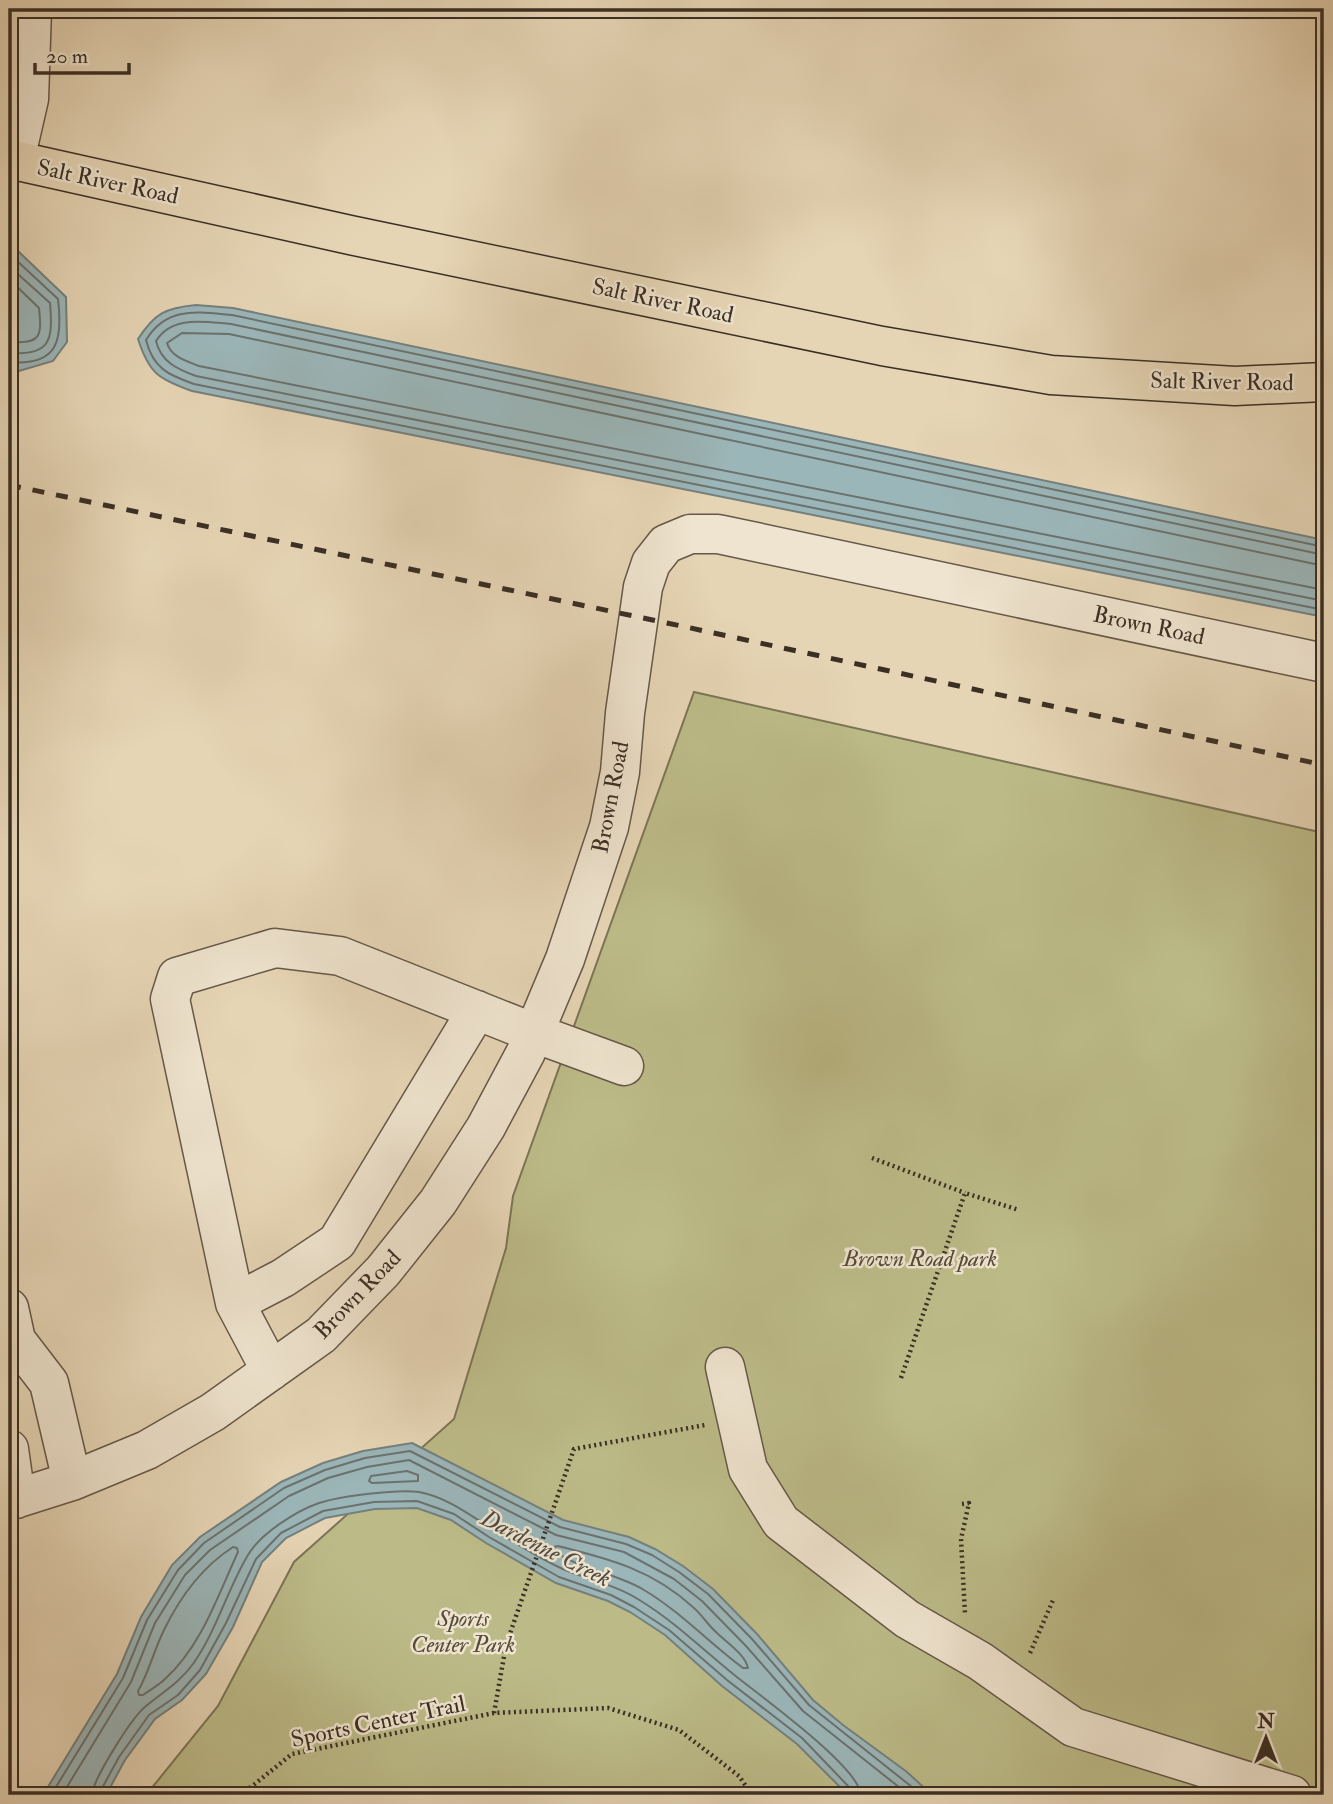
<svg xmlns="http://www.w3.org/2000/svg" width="1333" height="1804" font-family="'IM FELL Double Pica',serif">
<rect width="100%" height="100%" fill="#e6d5b5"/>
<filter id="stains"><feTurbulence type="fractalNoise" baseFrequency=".00286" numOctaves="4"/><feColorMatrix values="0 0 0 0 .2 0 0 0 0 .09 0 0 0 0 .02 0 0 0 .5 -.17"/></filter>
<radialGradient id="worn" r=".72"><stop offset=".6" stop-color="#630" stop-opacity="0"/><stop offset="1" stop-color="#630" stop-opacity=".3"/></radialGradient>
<!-- green -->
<path fill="#bcbb88" stroke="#7c7556" stroke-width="2" d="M694,692L1324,833V1795H146L218,1706L294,1562L454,1419L506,1248L513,1196Z"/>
<!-- water -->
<path fill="#9bb6b9" stroke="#75807e" stroke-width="2" d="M9,250L18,251L66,297L67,342L53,361L19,371L9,368Z
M196,305L233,308L1324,540V617L192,391C158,379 149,373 138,339C155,313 165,308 196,305Z
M412,1443L563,1520L629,1537L655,1549L683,1566L713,1589L757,1634L813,1700L843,1725L907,1772L932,1795H848L797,1744L722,1686L665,1635L630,1612L608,1601L556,1583L486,1543L451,1520L417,1508L375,1509L325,1518L286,1538L262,1562L233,1627L206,1674L182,1700L155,1719L125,1760L106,1795H43L117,1674L141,1617L172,1565L200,1537L281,1482L323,1463L363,1451Z"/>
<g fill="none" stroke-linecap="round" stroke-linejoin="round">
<!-- shore -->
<path stroke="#6b726f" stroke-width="2" d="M9,257L15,259L58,299C63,341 58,366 9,362
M9,266L50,303C53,340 51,356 9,353
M9,279L39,308C42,337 41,344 9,342
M1324,547L232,315C197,312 167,306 146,340C153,368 168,375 194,384L1324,610
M1324,555L231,324C204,322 172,315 156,341C161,362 177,369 196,376L1324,601
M1324,566L229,334L182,333L167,343C171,357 187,361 199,366L1324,590
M407,1471L418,1475V1481L372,1483L369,1481L371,1476Z
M558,1546C610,1559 653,1570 694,1608C702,1615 708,1625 716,1632C726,1642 745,1654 748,1668H743C709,1643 681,1612 644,1590C616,1573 581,1570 554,1551V1547Z
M233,1547L237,1548L238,1552C218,1595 201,1647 165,1679C159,1685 150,1690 143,1695H139L138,1691C149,1672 154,1650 164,1630C180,1597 202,1567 233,1547Z
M51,1795L123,1678L147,1620L178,1570L204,1543L284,1488L325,1470L365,1458L410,1451L560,1527L626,1544L652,1555L679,1572L708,1594L752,1639L809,1705L922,1795
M62,1795L131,1682L155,1623L185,1575L210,1550L289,1496L328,1478L367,1467L409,1460L556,1535L624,1552L674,1579L702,1601L746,1646L803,1711L909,1795
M92,1795C93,1779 132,1717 146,1706C163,1692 180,1682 193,1664C217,1630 227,1590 248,1555C260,1534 296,1511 319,1503C341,1496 397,1489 419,1492C447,1497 471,1516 494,1530C516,1543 540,1559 563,1569C589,1580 617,1585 641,1601C675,1622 702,1649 732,1673C757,1694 859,1766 861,1795
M101,1795V1790L119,1757L149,1715L178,1695L200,1670L226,1623L256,1559L281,1533L323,1511L374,1502L417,1501L454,1514L489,1537L559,1577L611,1595L634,1607L669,1630L727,1680L802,1738L850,1788L852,1795"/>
<!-- minor casing -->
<g stroke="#665849" stroke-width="41">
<path id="minor" d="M15,160L29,99L32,9
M235,1303L283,1278L337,1242L477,1010
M9,1308L16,1340L49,1383L72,1481
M725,1367L748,1469L781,1522L907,1619L980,1661L1073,1727L1292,1795
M271,1371L235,1303L170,999L177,977L275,948L340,956L534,1033L624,1066
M9,1449L16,1499
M9,1501L72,1481L147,1450L213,1412L321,1335L383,1271L438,1202L486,1127L526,1052L565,959L609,827L620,772L625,713L643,587L651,563L666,544L690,534H718L1324,663"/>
</g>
<!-- major casing -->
<g stroke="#3b2f25" stroke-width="41">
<path id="major" d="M9,159L350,235L882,346L1051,375L1235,386L1324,382"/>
</g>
<!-- path -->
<path stroke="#3b2f25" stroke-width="4.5" stroke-dasharray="2 3.5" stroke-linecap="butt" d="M872,1158L965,1193
M901,1378L965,1193L1019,1210
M962,1504L969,1503L961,1539L965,1614
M1030,1653L1054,1598
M494,1713L506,1645L574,1449L705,1425
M241,1795L292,1754L494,1713L608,1708L679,1730L739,1776L752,1795"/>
<!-- minor -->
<use href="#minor" stroke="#efe4cf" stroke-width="38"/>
<!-- major -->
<use href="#major" stroke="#e6d5b5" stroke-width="38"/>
<!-- rail -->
<path stroke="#3b2f25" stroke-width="5" stroke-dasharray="12 12" stroke-linecap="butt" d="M9,485L686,627L1324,765"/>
</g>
<g text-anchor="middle" stroke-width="5" stroke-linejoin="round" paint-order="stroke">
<!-- street labels -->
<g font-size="23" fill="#3b2f25" stroke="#efe4cf">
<text transform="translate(108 181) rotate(12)" y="8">Salt River Road</text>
<text transform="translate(663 300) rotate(12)" y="8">Salt River Road</text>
<text transform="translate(1222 381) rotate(1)" y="8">Salt River Road</text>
<text transform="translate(1149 625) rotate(12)" y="8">Brown Road</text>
<text transform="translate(610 797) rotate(-79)" y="8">Brown Road</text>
<text transform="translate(357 1294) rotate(-46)" y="8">Brown Road</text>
<text transform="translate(378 1721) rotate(-12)" y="8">Sports Center Trail</text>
</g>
<!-- park labels -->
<g font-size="23" font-style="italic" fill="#554b39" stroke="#efe4cf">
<text x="920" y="1266">Brown Road park</text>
<text x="463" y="1626">Sports<tspan x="463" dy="26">Center Park</tspan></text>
</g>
<!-- water labels -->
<g font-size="24" font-style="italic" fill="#4e4a43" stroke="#efe4cf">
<text transform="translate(546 1548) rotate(27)" y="8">Dardenne Creek</text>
</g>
</g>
<!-- margin -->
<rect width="1333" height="1804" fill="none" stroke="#e6d5b5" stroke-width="35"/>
<rect x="10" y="10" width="1312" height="1783" fill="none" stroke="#3b2f25" stroke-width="3.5"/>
<rect x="18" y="18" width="1298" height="1769" fill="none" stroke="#3b2f25" stroke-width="2"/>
<!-- north arrow -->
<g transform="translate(1266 1738)" stroke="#efe4cf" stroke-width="5" paint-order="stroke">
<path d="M0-5L12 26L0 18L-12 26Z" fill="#3b2f25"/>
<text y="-10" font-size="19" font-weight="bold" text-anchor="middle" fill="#3b2f25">N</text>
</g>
<!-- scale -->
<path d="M35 63v10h94v-10" fill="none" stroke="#3b2f25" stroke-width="3.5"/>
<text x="46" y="63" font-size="21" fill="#3b2f25" stroke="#efe4cf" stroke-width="5" paint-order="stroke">20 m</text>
<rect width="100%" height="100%" filter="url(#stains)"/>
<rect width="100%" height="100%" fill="url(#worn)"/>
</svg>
